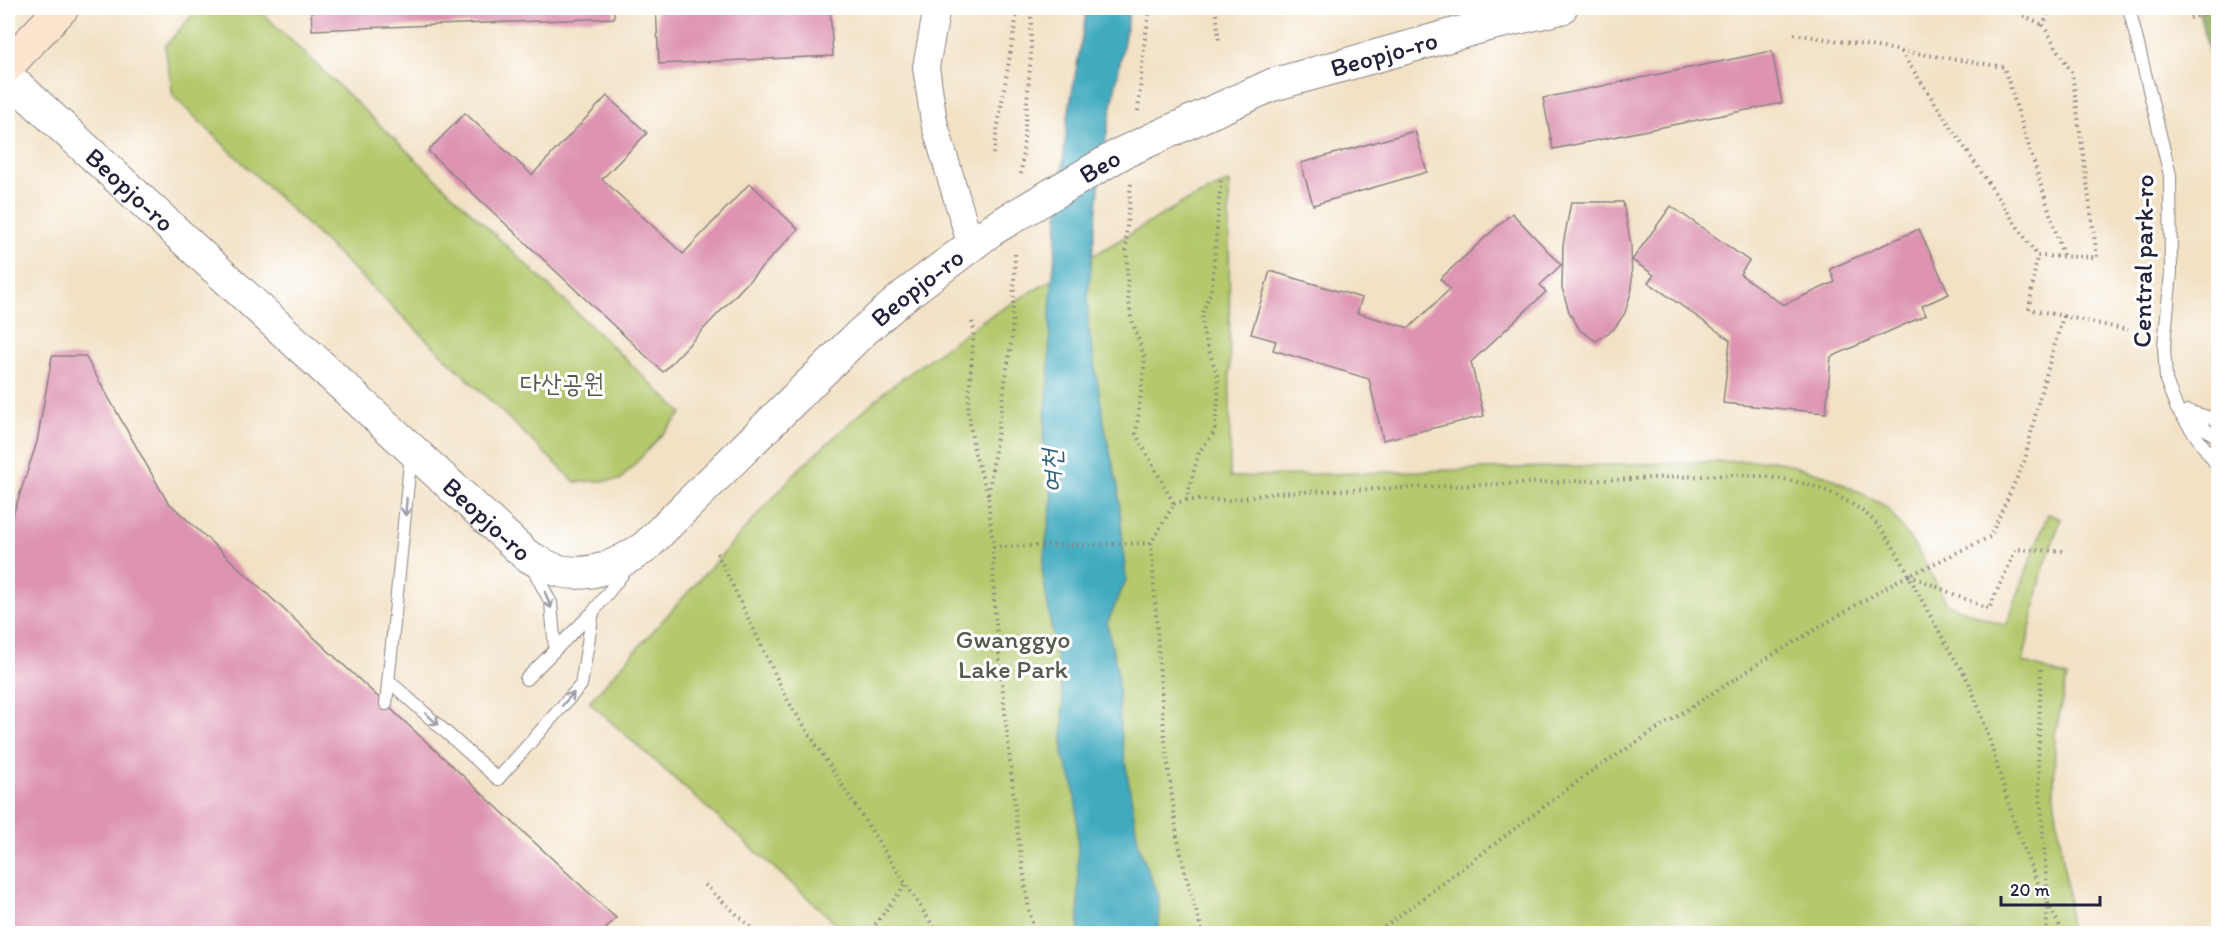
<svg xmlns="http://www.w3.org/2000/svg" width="2226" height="941" font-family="Itim,'Poor Story',sans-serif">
<rect width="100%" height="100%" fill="#fff"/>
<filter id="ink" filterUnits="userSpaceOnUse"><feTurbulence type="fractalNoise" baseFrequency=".0167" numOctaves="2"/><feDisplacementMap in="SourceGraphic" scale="12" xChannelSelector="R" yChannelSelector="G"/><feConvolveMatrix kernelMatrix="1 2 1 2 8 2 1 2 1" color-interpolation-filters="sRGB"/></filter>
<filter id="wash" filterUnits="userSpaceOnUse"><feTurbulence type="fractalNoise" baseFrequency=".008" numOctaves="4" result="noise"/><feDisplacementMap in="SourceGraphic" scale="24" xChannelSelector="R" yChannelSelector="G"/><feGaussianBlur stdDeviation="1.35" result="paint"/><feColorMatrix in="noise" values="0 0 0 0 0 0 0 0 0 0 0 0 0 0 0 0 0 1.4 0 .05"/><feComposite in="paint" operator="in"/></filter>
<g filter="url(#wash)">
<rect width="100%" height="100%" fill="#f2e1c4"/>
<!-- green -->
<path fill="#b4c96d" stroke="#6b7654" stroke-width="1.5" d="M199,8H257L682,413L620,480L575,482L173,96L165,46Z
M1229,182L1230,477L1774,460L1828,476L1887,507L1920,554L1947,604L2006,626L2048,514L2061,519L2042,573L2023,662L2067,677L2055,734L2054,796L2069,901V933H847L589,702L800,468L885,391L982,321L1184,202Z"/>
<!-- forest -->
<path fill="#8fad60" stroke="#58684e" stroke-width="1.5" d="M2198,8H2218V89Z"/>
<!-- water -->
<path fill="#3faabf" stroke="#30667d" stroke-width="1.5" d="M1087,8H1130L1102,160L1088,295V325L1107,439L1118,486L1126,580L1107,624L1117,669L1120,729L1139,847L1159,899V933H1079L1077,810L1073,783L1063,756V699L1042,570L1052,499L1043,441L1049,378L1050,308L1067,122Z"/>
<g id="blocks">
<!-- building -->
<path fill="#dd93b1" d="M311,8H614V18L312,30Z
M656,8H830L833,56L659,64Z
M1772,51L1782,103L1553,149L1543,98Z
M607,96L647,133L602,179L683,254L750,183L798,229L663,372L428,151L465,113L532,175Z
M1415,131L1427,172L1313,205L1301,163Z
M1571,202H1623L1631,245L1632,289L1625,313L1614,329L1596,341L1580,330L1569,312L1562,288L1563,245Z
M1671,206L1749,261L1740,274L1783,305L1835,282L1830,269L1919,229L1949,294L1922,306L1926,315L1831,357L1826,413L1723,403L1730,340L1648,282L1654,275L1632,260Z
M1512,213L1561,265L1540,285L1546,292L1471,362L1484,416L1383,440L1369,379L1273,350L1276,341L1251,334L1270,271L1362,298L1357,313L1409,328L1450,289L1440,279Z
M52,356H85L167,501L616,918L605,930L609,934H8V523L12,518L37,442Z"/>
</g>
</g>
<g filter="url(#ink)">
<use href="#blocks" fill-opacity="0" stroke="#8a8280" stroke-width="1.5"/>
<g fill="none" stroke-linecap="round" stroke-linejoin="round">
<!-- service casing -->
<g stroke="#8a8280" stroke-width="14">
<path id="service" d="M2129,8L2170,175L2171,272L2164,346L2166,380L2177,409L2218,467
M2187,411L2218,420
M2186,415L2218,438
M531,565L551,603L555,649
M526,679L593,612L628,567
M388,680L498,779L581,685L593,612
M386,704L411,453"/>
</g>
<!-- minor casing -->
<g stroke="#8a8280" stroke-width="28">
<path id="minor" d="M937,8L926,67L934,122L971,246"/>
</g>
<!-- tertiary casing -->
<g stroke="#8a8280" stroke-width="34">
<g id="tertiary">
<path id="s1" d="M8,77L526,555C536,560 549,569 560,571C592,578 619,564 644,548L860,334L904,296L993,229"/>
<path id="s2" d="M1212,112L1272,85L1484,26L1561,8"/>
</g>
</g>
<!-- secondary casing -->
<g stroke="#8a8280" stroke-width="35">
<path id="secondary" d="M8,65L62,8"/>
</g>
<!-- path -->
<path stroke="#8a8280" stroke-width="4" stroke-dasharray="1.5 4.5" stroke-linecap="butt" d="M1216,8L1219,43
M2007,8L2043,25
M2190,18L2218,11
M1794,34L2004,67L2063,255
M1901,52L2037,256
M1138,111L1144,45L1150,8
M993,154L1018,8
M1021,174L1031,54V8
M1131,184L1126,236L1128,294L1131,317L1145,359L1136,434L1174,504L1151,543L1164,732L1177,836L1186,876L1203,934
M1015,254L1012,336L988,497L993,547L994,604L1017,829L1029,910L1035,934
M2063,316L2128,330
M972,322L974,330L968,411L974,451L988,495
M1186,500H1231L1275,493L1729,475C1776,475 1823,482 1862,511C1888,529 1903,565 1918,593C1929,614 1941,635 1953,656C1959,666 1967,677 1971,688C1990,734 2001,783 2017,830C2029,866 2046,901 2064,934
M1174,504L1186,500L1199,452L1214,433L1218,401V378L1203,332L1202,315L1212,286L1221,179
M993,547L1151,543
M717,553L788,701L938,934
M1909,575L1989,609L2016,549L2064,551
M2041,669L2038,764L2048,903L2046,934
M705,885L758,934
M868,934L906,884
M1375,934L1586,775L1769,657L1895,582L1990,537L2025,460L2039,399L2063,316L2029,309L2037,256L2097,257L2072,73L2043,25L2051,8"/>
<!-- service -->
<use href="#service" stroke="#fff" stroke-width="12"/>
<!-- minor -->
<use href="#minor" stroke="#fff" stroke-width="26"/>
<!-- tertiary -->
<use href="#tertiary" stroke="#fff" stroke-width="32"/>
<!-- secondary -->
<use href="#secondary" stroke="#fbe5cf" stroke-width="33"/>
<!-- tertiary-bridge casing -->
<g stroke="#8a8280" stroke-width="34" stroke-linecap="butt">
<g id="tertiary-bridge">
<path id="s3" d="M993,229L1122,153L1212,112"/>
</g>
</g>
<!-- tertiary-bridge -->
<use href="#tertiary-bridge" stroke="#fff" stroke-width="32"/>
</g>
<!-- one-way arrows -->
<defs><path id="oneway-shaft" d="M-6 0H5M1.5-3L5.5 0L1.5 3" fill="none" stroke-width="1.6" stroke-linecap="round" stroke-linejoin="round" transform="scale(1.5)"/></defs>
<g stroke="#9c9ca7">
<use href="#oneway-shaft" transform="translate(406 507) rotate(95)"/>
<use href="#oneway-shaft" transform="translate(548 600) rotate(69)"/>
<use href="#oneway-shaft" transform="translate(568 699) rotate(-48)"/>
<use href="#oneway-shaft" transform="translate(432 719) rotate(42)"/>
</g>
</g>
<g text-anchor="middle" stroke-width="6" stroke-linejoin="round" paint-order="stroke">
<!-- street labels -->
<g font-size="26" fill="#22223b" stroke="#fff">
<text dy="9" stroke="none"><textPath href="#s2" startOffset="182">Beopjo-ro</textPath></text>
<text dy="9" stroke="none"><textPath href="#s3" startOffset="124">Beo</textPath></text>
<text dy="9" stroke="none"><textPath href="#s1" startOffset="166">Beopjo-ro</textPath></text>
<text transform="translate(2143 261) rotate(-89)" y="9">Central park-ro</text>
<text dy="9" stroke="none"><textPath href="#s1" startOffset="1210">Beopjo-ro</textPath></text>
<text dy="9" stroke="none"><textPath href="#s1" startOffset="652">Beopjo-ro</textPath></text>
</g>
<!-- park labels -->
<g font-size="26" fill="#555c4c" stroke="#fff">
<text x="562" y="392">다산공원</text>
<text x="1013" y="648">Gwanggyo<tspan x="1013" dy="30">Lake Park</tspan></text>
</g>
<!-- water labels -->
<g font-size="27" font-style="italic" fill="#2f5f76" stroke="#fff">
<text transform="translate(1052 471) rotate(-92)" y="9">여천</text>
</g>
</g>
<!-- margin -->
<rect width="2226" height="941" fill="none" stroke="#fff" stroke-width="30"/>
<!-- scale -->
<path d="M2001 896v9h99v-9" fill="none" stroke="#22223b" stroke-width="3"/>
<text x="2010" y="896" font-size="18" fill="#22223b" stroke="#ffffff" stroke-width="4.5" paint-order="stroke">20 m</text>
</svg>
